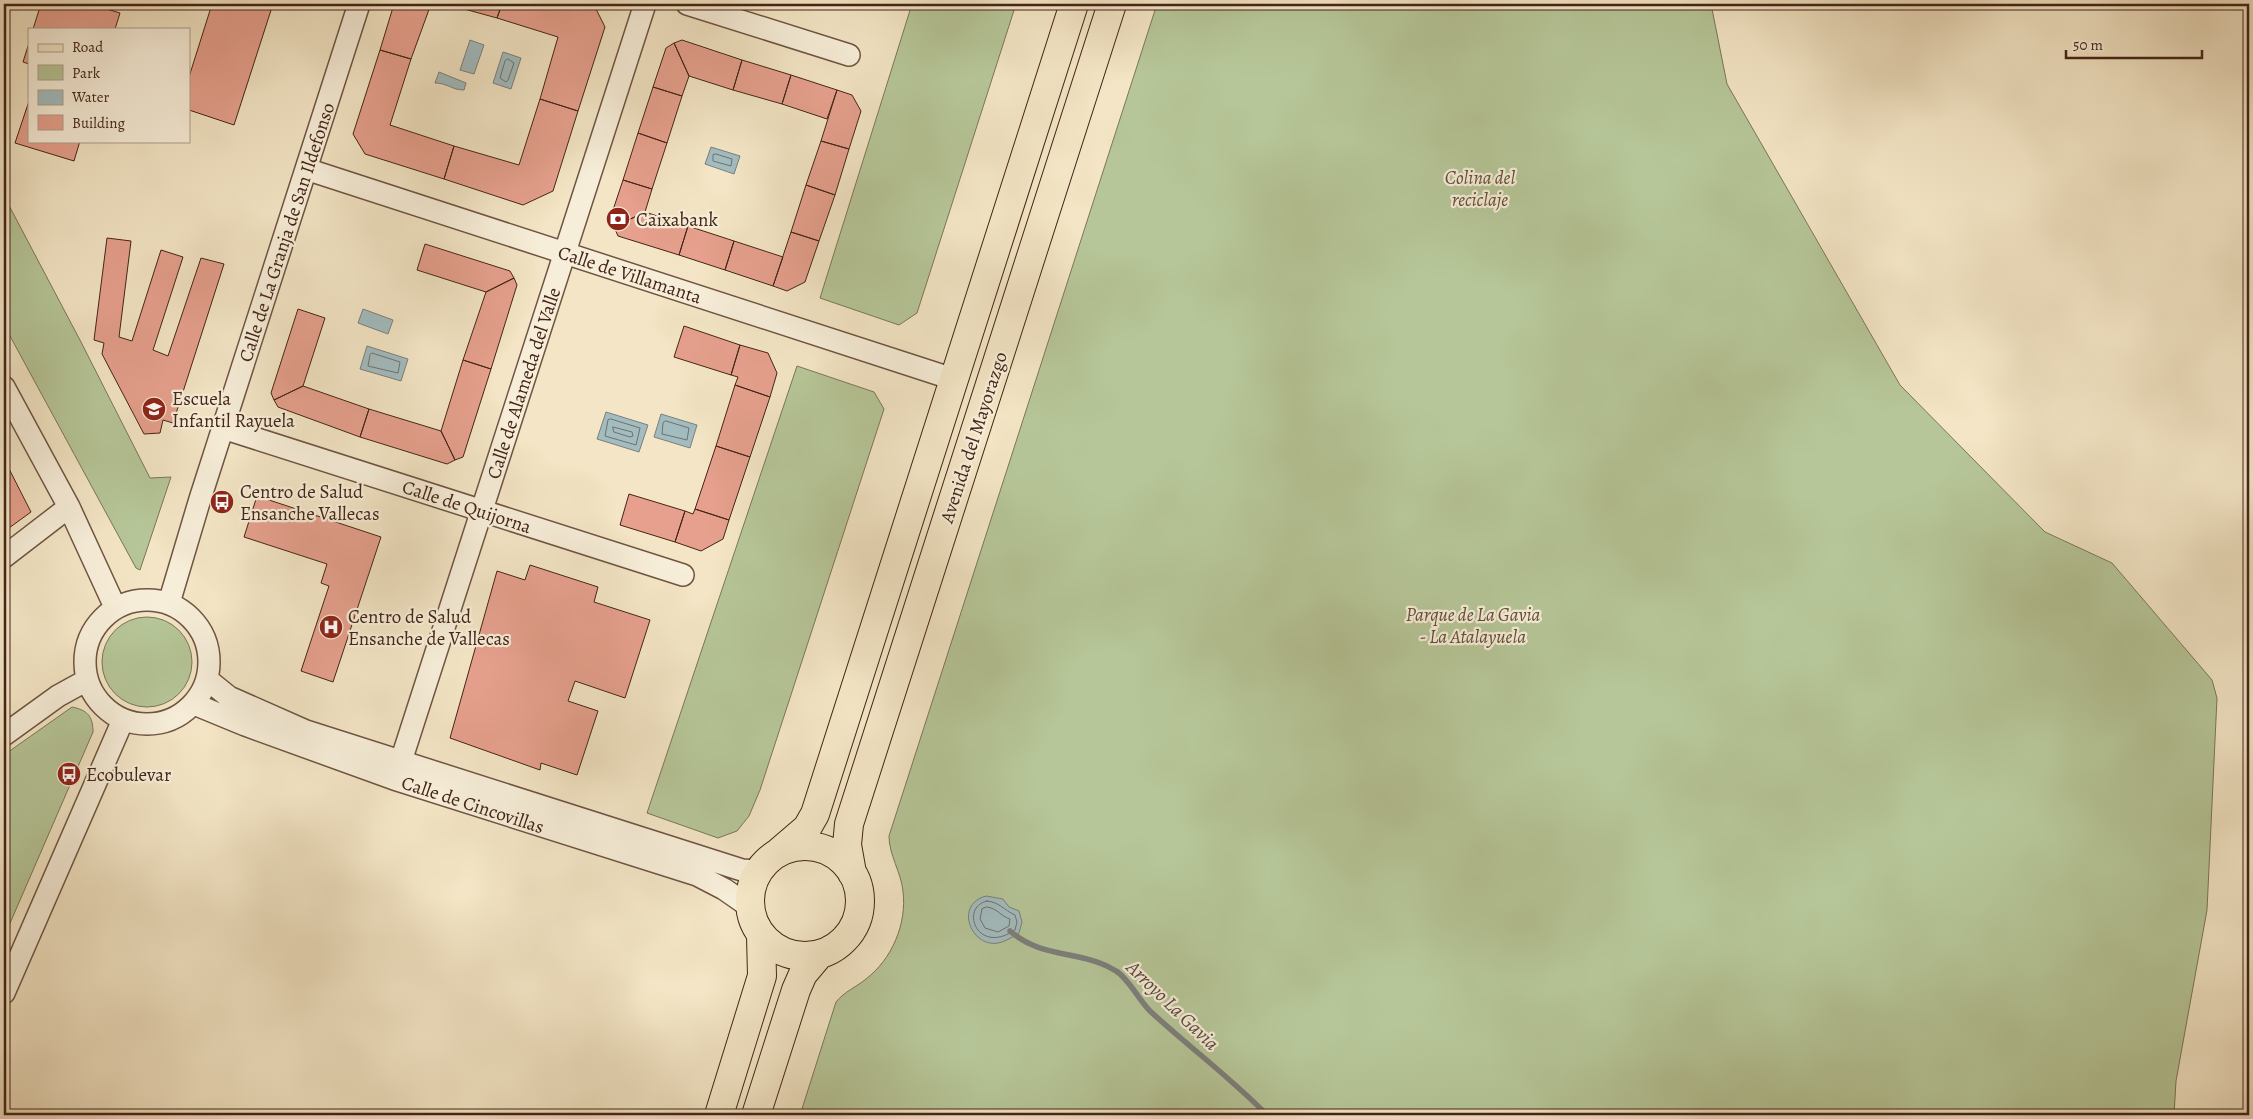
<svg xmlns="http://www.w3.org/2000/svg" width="2253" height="1119" font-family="Alegreya,serif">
<rect width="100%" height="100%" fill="#f3e5c5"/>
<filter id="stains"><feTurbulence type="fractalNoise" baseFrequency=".004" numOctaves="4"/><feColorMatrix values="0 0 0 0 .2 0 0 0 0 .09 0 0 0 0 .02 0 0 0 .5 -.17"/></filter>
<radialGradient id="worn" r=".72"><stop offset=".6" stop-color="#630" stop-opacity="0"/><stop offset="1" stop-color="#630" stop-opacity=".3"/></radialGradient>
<!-- green -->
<path fill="#b6c698" stroke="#7c7558" d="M912,4H1016L917,313L899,325L820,298Z
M1157,4H1711L1727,84L1900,385L2045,532L2112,563L2212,680L2217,698L2207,910L2176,1081L2174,1115H800L836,1002C845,991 855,988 866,979C892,959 907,924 903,891C901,872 889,855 889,836Z
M4,196L81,342L150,478L171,477L140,570L136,568L4,325Z
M797,366L874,392L884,409L760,790L749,816L737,831L718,838L647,813Z
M102 662a45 45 0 1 1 90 0a45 45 0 1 1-90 0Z
M72,707C87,710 93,716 93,732L4,937V755Z"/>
<!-- water -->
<path fill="#a2bcc0" stroke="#7c7f7c" d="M470,40L484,45L474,74L460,70Z
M503,52L521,58L511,89L493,83Z
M439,72L466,83L464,90C452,90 447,83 435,83Z
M711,147L740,156L734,174L705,164Z
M363,309L393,320L388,334L358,323Z
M367,346L408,359L401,381L360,369Z
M606,412L648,425L639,452L597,439Z
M661,414L697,425L690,448L654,437Z
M986,896L1003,899L1009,907L1019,911L1022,922L1019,933C1014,936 1008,940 1002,942C973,952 952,905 986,896Z"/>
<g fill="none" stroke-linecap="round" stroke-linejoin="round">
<!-- shore -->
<path stroke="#72706c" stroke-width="1" d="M508,59L514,63L508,80L506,82L500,78L505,61Z
M716,154L732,159L731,166L713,161V155Z
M372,353L400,362L398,373L368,366L370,355Z
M611,419L640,428L636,445L605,436L608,420Z
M666,421L689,428L687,440L662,434L663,423Z
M613,427L632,432L633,436L630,437L614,432Z
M987,901C999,902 1004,910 1015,915L1017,922L1015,930C977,956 959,907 987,901Z
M987,907C997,908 1000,916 1010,919L1009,926L998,932L985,928L980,919L982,909Z"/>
<!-- stream -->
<path stroke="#7c7f7c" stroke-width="5.5" d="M1010,931C1043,960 1081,949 1116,971C1128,978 1139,1000 1150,1011C1189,1047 1231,1078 1267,1115"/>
</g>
<!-- building -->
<path fill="#e6a08d" stroke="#432417" d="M41,4H90L120,13L115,29H33Z
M212,4H273L234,125L189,110V77Z
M394,4H431L411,59L380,50Z
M446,4H502L497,18Z
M502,4H579L596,9L605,27L578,111L540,99L558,37L497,18Z
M682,40L742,60L733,90L689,76L674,43Z
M29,43V64L23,62Z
M674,43L689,76L682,96L653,87L666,48Z
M380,50L411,59L390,125L454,146L444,179L365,154L353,134Z
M742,60L791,75L782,104L733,90Z
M791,75L837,90L827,119L782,104Z
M653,87L682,96L667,143L638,133Z
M837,90L852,95L861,111L849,149L821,141Z
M540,99L578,111L553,191L523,205L444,179L454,146L519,165Z
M29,101V141H80L74,161L15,143Z
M638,133L667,143L652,189L623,180Z
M821,141L849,149L835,195L806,185Z
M623,180L652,189L645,212L614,227L610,219Z
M806,185L835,195L819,241L791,232Z
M645,212L688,226L679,255L618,236L614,227Z
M688,226L734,241L725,270L679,255Z
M791,232L819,241L805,282L787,291L773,286Z
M107,238L131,241L119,337L132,341L161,250L183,257L153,350L168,356L201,258L224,264L173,423L163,420L160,433L144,434L102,354L104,343L94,340Z
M734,241L783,257L773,286L725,270Z
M425,244L510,271L514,278L486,292L417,270Z
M514,278L517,285L491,369L463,360L486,292Z
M298,309L325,318L303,386L274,400L271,393Z
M684,326L740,345L731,375L674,357Z
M740,345L768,353L777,373L770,397L735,385L738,377L731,375Z
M463,360L491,369L463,457L455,460L441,431Z
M735,385L770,397L750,457L716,446Z
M303,386L369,409L360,437L278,407L274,400Z
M369,409L441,431L455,460L447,464L360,437Z
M716,446L750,457L729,520L695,509Z
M4,459L31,512L9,528L4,518Z
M629,494L685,511L675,542L620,525Z
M257,496L381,537L333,682L301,671L329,586L321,583L327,564L244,537Z
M695,509L729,520L723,539L701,551L675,542L685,511L693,514Z
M530,565L598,587L594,602L650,620L625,698L575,681L568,701L598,711L577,775L541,763L540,770L450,738L497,571L525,580Z"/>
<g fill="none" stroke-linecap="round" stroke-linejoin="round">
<!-- street casing -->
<g stroke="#6f5442" stroke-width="24">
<path id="street" d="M687,4L849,55
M306,169L953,379
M4,387L69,507L115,607
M223,428L683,575
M4,557L69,507
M85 662a62 62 0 1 1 124 0a62 62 0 1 1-124 0Z
M169,603L200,499L359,4
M208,680L229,697L306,731L742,870L758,871
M194,704L245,725L394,779L697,875L724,889L750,907
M4,735L58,696L87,680
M401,761L645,4
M4,993L123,720"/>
</g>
<!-- primary casing -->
<g stroke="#432417" stroke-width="30">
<path id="primary" d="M750 901a55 55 0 1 1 110 0a55 55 0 1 1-110 0Z
M779,852L807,828L815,814L1074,4
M852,873L847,845L849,824L1112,4
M719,1115L762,976L761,936
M756,1115L796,990L803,974L819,955"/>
</g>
<!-- street -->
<use href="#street" stroke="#f7eed9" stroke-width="21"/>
<!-- primary -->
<use href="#primary" stroke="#f3e5c5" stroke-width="28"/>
</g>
<!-- icons -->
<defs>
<g id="bank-disc" transform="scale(1.25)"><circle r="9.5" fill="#8f2418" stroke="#f7eed9"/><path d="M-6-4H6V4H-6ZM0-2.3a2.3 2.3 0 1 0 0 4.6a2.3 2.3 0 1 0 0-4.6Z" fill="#fff"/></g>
<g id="school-disc" transform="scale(1.25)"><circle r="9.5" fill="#8f2418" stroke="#f7eed9"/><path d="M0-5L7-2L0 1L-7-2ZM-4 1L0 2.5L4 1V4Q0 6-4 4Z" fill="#fff"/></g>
<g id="bus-disc" transform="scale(1.25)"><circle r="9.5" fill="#8f2418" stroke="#f7eed9"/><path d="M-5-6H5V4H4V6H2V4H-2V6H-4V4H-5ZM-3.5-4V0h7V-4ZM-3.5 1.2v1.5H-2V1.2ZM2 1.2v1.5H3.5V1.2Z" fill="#fff"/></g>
<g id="hospital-disc" transform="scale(1.25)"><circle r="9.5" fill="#8f2418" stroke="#f7eed9"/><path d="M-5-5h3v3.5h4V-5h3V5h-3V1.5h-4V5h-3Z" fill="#fff"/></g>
</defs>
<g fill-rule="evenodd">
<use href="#bank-disc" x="618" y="219"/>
<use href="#school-disc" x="154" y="409"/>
<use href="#bus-disc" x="222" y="502"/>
<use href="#hospital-disc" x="331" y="627"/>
<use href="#bus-disc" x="69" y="774"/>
</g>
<g text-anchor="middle" stroke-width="4.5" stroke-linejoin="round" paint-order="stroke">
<!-- park labels -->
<g font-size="19" font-style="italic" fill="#604c37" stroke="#f7eed9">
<text x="1480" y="184">Colina del<tspan x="1480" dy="22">reciclaje</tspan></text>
<text x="1473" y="621">Parque de La Gavia<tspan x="1473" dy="22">- La Atalayuela</tspan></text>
</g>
<!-- poi labels -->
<g font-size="19" fill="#432417" stroke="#f7eed9" text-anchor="start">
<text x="636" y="226">Caixabank</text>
<text x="172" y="405">Escuela<tspan x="172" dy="22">Infantil Rayuela</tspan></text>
<text x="240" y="498">Centro de Salud<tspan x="240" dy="22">Ensanche Vallecas</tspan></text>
<text x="348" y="623">Centro de Salud<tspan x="348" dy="22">Ensanche de Vallecas</tspan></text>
<text x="86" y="781">Ecobulevar</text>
</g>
<!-- street labels -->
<g font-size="19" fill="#432417" stroke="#f7eed9">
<text transform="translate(286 232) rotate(-72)" y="7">Calle de La Granja de San Ildefonso</text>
<text transform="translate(630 274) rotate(18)" y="7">Calle de Villamanta</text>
<text transform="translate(523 383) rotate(-72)" y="7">Calle de Alameda del Valle</text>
<text transform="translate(973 437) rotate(-72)" y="7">Avenida del Mayorazgo</text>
<text transform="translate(467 506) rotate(18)" y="7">Calle de Quijorna</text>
<text transform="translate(473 804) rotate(18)" y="7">Calle de Cincovillas</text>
</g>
<!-- water labels -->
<g font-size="20" font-style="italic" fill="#5b4a41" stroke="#f7eed9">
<text transform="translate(1173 1005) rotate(44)" y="7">Arroyo La Gavia</text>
</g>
</g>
<!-- margin -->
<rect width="2253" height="1119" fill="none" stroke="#f3e5c5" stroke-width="20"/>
<rect x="5" y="5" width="2243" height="1109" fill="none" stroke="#432417" stroke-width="2.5"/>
<rect x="10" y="10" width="2233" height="1099" fill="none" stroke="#432417"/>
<!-- legend -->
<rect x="28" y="28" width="162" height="115" fill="#f7eed9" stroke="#af9d8b"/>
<rect x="38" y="44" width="25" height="8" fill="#f3e5c5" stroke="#af9d8b"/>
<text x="72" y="52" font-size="15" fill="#432417">Road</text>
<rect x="38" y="65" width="25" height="15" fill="#b6c698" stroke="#af9d8b"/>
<text x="72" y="78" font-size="15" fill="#432417">Park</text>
<rect x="38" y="90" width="25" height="15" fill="#a2bcc0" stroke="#af9d8b"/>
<text x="72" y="102" font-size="15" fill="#432417">Water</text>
<rect x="38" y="115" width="25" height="15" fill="#e6a08d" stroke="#af9d8b"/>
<text x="72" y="128" font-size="15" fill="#432417">Building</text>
<!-- scale -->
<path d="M2066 50v8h136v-8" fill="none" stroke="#432417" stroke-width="2.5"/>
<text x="2073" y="50" font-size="15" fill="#432417" stroke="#f7eed9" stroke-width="4" paint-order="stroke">50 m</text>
<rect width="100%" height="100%" filter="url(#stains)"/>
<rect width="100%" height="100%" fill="url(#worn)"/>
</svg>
